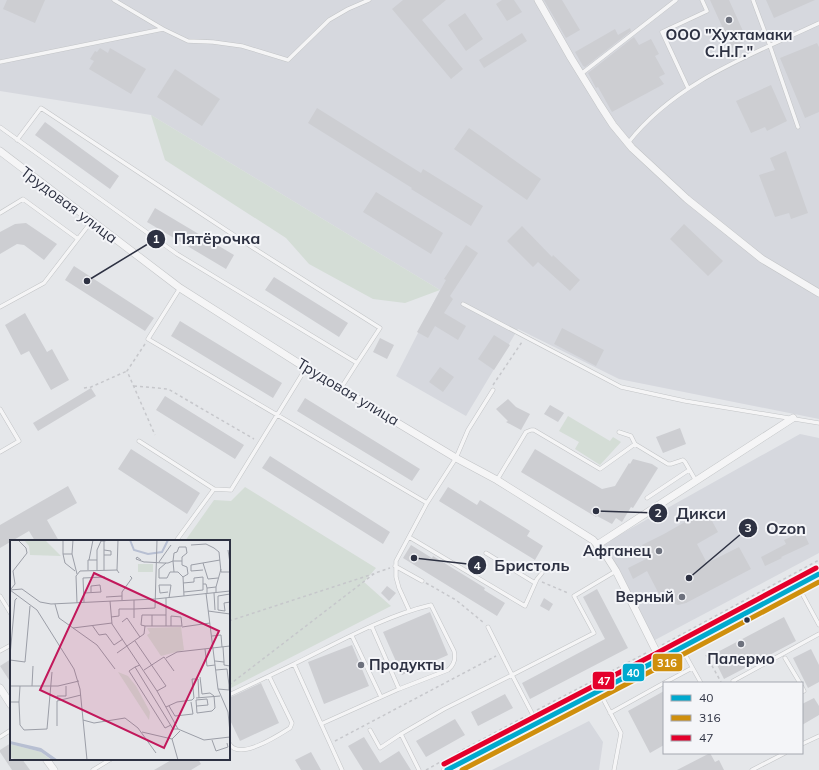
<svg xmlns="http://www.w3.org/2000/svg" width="819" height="770" font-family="Mulish,sans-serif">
<rect width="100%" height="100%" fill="#e5e7ea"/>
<!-- built -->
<path fill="#d6d8de" d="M0,0H819V419L619,379L518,329L466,416L396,376L440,290L151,115L0,91Z
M800,434L819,438V553L653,641L603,544Z
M589,721L603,742L599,770H492Z"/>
<!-- green -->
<path fill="#d4ddd6" d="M151,115L440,290L405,303L373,299L309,264L286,238L165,160Z
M568,416L610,441L613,437L621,442L600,465L575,449L579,442L559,431Z
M245,487L376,568L364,582L391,606L229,689V541H185L214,500L231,501Z"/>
<!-- building -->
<path fill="#cdced2" d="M7,0H45L35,23L3,9Z
M403,0H446L422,20L463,69L451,79L392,9Z
M502,0H514L522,12L507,21L496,4Z
M544,0H562L580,30L566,38Z
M710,0H729L747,40L732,48Z
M766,0H815L774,18Z
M465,13L483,39L466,51L448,25Z
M630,28L631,31L585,67L583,66L575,52L615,29L618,35Z
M522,33L527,41L484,68L479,60Z
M634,37L639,45L651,39L659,54L655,56L665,74L659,77L664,84L612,112L598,87L596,88L588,73Z
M817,43L819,47V112L805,118L780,58Z
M100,48L108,53L110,48L146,69L131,94L89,69L94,61L90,59L95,51L97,52Z
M175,69L220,99L202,126L157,97Z
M771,85L787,121L767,131L765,127L751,133L736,101Z
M317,108L421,173L423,169L483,206L471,226L411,189L412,188L308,123Z
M45,122L119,176L110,189L35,135Z
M469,128L541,179L527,200L454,149Z
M786,151L808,213L791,219L789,213L775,217L759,175L775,170L770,158Z
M376,192L443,233L431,254L363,212Z
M155,208L234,255L226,269L147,222Z
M26,223L57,244L44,260L24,245L17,244L0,254V232L15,224Z
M684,224L723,261L708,276L670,239Z
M522,226L552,257L553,255L580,280L570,291L538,262L533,267L507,241Z
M466,245L478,253L450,296L453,299L444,313L466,326L458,340L435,326L428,338L417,332L446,280L444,279Z
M74,266L154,318L145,331L65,280Z
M274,277L348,323L339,337L265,290Z
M25,313L47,352L52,349L69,380L51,390L29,351L21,355L5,325Z
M180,321L282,383L273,398L171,336Z
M562,328L604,350L596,366L554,344Z
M494,335L510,345L494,370L478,359Z
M380,338L394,345L387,359L373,352Z
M440,367L454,377L443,392L429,382Z
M91,388L96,396L38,431L33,423Z
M165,396L244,445L235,459L156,410Z
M305,398L420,469L412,481L297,411Z
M508,399L516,407L530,414L521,430L506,422L508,421L496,409Z
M550,405L564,413L558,422L544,414Z
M680,428L686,444L663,453L656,437Z
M131,449L200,493L187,514L118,469Z
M535,449L602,489L615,486L629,463L630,464L633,459L652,464L658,468L633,508L631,507L622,522L616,518L612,524L597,516L596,517L521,472Z
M270,456L390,532L383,544L262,468Z
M68,486L77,503L47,520L59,541H35L29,531L0,548V525Z
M448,487L477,505L480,500L530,531L527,536L543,546L535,560L439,501Z
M706,510L718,532L697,544L707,563L739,547L751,569L686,603L678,605L664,600L659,594L647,571L633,579L628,568L648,558L642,545L664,534Z
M803,531L809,544L781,557L782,558L765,566L761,557L786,544L784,540Z
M411,545L432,558L433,556L485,588L484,590L505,603L497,616L403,558Z
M387,586L396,593L389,601L381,593Z
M597,589L628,648L530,699L522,683L605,639L583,597Z
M544,598L553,604L549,611L540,606Z
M430,612L448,655L402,675L383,632Z
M784,617L796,641L724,679L712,655Z
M352,645L369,686L324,704L308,662Z
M811,649L819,665V682L808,688L793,658Z
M11,659V683L0,666Z
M261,683L279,723L240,741L229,718V698Z
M664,691V745L650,753L628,711Z
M505,694L513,708L478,726L471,712Z
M814,698L819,706V715L802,725V704Z
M455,719L465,735L426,757L416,741Z
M364,737L380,763L399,751L411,770H363L348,746Z
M11,743V759H22L30,770H12L0,752V750Z
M311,752L321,770H301L295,760Z
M710,753L715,762L719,760L724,770H677Z
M173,759H198L201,764L191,770H154Z"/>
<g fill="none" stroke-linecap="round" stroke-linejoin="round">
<!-- lane casing -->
<g stroke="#c2c4c6" stroke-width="4.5">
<path id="lane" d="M114,0L163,29L188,41L213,42L242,46L288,60L329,20L348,9L369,0
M753,0L770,46L798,127
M0,62L163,29
M581,74L676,0
M688,88L662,32L707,11L702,0
M0,127L177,254L357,363L341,388
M17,140L41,108L255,249L380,328L357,363
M628,143C675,82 751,55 819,23
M0,213L23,199L78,239
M180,288L148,339L427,503
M463,304L621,387L685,401L819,423
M0,307L44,283L91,222
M0,409L19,441L0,452
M619,432L631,436L635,444
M139,441L214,489L231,490L306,368
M497,480L526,432L531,430H534L600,469L635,444L668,464H671L683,460L685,462L696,481
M647,498L689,470
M409,537L525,606L537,579L542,573
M176,541L214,489
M486,553L535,583
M395,566L422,581
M798,586L819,625
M0,596L11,614
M409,610L399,588L396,577V561L427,503L456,458L468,430L493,390
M352,636L381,697
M682,649L701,683
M0,651L11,645
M785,658L800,683
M664,683L692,668
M735,683L733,681L819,634
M802,687L804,691L802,692
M599,691L621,733L614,770
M229,695L294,664
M610,713L664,683
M536,721L512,675L594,633L574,596L616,571
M321,724L399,689
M370,730L380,748L401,734
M0,737L11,730
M229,743C238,762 279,735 290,728L292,723L269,676
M802,744L819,736
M93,770L111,759
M342,770L294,664C337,643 384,616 431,605L454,651C456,659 454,665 448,670L399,689L372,627
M419,770L401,734L444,709L512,675L488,627
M752,770L785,753"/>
</g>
<!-- street casing -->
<g stroke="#c2c4c6" stroke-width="8">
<path id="street" d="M538,0L571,58L600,105L613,125L632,148L687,199L762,259L819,293
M0,151L180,288L306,368L456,458L497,480L593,540L604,552L616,571L660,659
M597,545L793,418
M0,688L11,705
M46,759L54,770"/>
</g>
<!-- secondary casing -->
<g stroke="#c2c4c6" stroke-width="11">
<path id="secondary" d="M447,770L537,722L660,659L819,574"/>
</g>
<!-- path -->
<path stroke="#c6c7cb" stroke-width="1.5" stroke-dasharray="3 3" stroke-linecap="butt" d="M145,344L127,371L155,435
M493,385L522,342
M134,386L168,389L254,439
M84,388L91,387L127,371
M542,582L568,593
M426,583L456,600L484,623
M229,621L373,574
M662,645L819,560
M706,655L721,682
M229,685L375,573L390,568
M537,710L648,652
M335,741L496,656
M457,753L526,716
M426,770L442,761"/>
<!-- lane -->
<use href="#lane" stroke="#f5f5f6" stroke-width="3.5"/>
<!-- street -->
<use href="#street" stroke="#f5f5f6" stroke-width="7"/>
<!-- secondary -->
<use href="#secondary" stroke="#f7f7f8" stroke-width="10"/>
<!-- bus-1 casing -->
<g stroke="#f4f5f8" stroke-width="8">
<path id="bus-1" d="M447,770L660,659L819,574"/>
</g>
<!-- bus-2 casing -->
<g stroke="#f4f5f8" stroke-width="8">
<path id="bus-2" d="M462,770L663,665L819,582"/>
</g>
<!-- bus-3 casing -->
<g stroke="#f4f5f8" stroke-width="8">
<path id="bus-3" d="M444,764L657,653L816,568"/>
</g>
<!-- bus-1 -->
<use href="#bus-1" stroke="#00a9ce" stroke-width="5"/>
<!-- bus-2 -->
<use href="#bus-2" stroke="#cf8f0d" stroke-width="5"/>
<!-- bus-3 -->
<use href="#bus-3" stroke="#e4002b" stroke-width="5"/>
</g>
<!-- markers -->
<g fill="#6d717d" stroke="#f4f5f8" stroke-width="1.5">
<circle cx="729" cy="20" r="4"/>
<circle cx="659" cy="551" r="4"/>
<circle cx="682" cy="597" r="4"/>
<circle cx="741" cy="644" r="4"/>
<circle cx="361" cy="665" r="4"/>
</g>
<circle fill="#2d3142" stroke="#f4f5f8" stroke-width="1.5" cx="747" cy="620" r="3.5"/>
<g text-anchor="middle" stroke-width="4" stroke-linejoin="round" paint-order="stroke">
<!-- poi labels -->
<g font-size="15" font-weight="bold" fill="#2d3142" stroke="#f4f5f8">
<text x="729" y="40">ООО "Хухтамаки<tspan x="729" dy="17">С.Н.Г."</tspan></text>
<text x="651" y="556" text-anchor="end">Афганец</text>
<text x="674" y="602" text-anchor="end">Верный</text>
<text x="741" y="664">Палермо</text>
<text x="369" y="670" text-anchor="start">Продукты</text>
</g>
<!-- street labels -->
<g font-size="15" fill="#2d3142" stroke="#f4f5f8">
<text transform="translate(69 205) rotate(37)" y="5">Трудовая улица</text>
<text transform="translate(348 392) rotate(31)" y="5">Трудовая улица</text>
</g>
</g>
<!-- overview -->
<g transform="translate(10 540)">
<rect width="220" height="220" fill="#e5e7ea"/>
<path d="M14,0H35L51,16L20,15L19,6ZM128,24H143V32H128ZM171,87L174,110L151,116L137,95L140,93L137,88ZM108,132L118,136L126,146L140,172L139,180ZM0,204L31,212L41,220H6L0,217Z" fill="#d4ddd6"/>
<path d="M0,201L31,208L48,220H42L31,212L0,204Z" fill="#b7bfd2"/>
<path fill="none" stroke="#b7bfd2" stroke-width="2" d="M120,0L124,10L138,14L152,12L158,0"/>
<path fill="none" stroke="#9b9ea7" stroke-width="1" d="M53,0V14H62M63,0L62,14L67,34M181,5L196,4L204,8L209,12L211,32H220M94,10L101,11V15H94M218,10L220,23M53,14L55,23L65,31M79,20L83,0M131,20L127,17L126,19L134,22H136L154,23H158L163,21H172V17L177,13L176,7H169L167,12L164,13L163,21L164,32M172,21V25L177,27L178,34L173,37M149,22L161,5M156,23L149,29V38H157L160,32H168L173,37L174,56M193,23L198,39L208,38M78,30V20H87M87,30V10L91,1H94M94,30V1L99,0M107,30L108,0M193,30L181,31V25L210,20M173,43L184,42V38L193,37V44H196L197,48M206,47L211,29M1,49L5,44L3,31L17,13L16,8L8,0M0,50L27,70L64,129L70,149L77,220M0,50L12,49L30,62L41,64L145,59L220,51M158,52L150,53L149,45H161L159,58M174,52L193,50V44M74,53L91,52L90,45L81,46V52M196,53L208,149L218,172L220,193M197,53V48L206,47V52M204,53L205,70M220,54L208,56V70L215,71L214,63L220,62M96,57L112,56M112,60V52L122,38L120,36M100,61L102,84L147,151L168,189L194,200L220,197M74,62L73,38L95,37M67,63L66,36L70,31L107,30L109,33M45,64L49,78L87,105L105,129M198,71L220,74M142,75H156M101,77L109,76V69H124V60M124,78V69L145,68L147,0M112,82L117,78L130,97M82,85L89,95L96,94L104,105L113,99M142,86V75H132L131,85L135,86H156V58M156,86H172L171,77L161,76V86M172,87L200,83M63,88L102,83M202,96L211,95L212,107M125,101L156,146L147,151M213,107L214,122M195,109L197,126L205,125M107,113L134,94L135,86M0,116L5,60L7,58M156,118L167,112L220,106M0,120L15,122L20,66M205,121L214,122V125L220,126M130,125L125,127L163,189H168M125,127L119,131L155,188L161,185M134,130L154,117L164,131M206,130L217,129L219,145V150L208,149M188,139L189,158M0,146H48L69,141M22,146L23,126M47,158V156H56V146M186,158L210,156M0,162H9L10,185L14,190L37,189L42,132M9,162L10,146M159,166L165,176L183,174L181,162M187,166L198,165L197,159L186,160L187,173L202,171L205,168L204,156L200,153L192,154L190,137M156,167L167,162L182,160L184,158L182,139H188M73,180L84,183L115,178L128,188L146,213M47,186V161L71,155M132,192L162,199M202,200L206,211L218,207L217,203M168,220L162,199L170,191"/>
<path fill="#c2185b" fill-opacity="0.15" stroke="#c2185b" stroke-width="2" d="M84,33L209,91L154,208L30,150Z"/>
<rect width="220" height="220" fill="none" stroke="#2d3142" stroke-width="2"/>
</g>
<!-- callouts -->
<path fill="none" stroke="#2d3142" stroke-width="1.5" d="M87 281L156 239M596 511L658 513M689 578L748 528M414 558L477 565"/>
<g fill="#2d3142" stroke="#f4f5f8" stroke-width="1.5">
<circle cx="87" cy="281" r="4"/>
<circle cx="596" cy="511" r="4"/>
<circle cx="689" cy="578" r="4"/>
<circle cx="414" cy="558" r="4"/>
<circle cx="156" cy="239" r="10"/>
<circle cx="658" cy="513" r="10"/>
<circle cx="748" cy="528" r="10"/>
<circle cx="477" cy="565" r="10"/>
</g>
<g font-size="12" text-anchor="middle" font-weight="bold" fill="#fff">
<text x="156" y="243">1</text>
<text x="658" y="517">2</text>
<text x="748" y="532">3</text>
<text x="477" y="570">4</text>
</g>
<g font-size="16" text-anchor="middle" font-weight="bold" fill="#2d3142" stroke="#f4f5f8" stroke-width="4" stroke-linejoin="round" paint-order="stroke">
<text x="217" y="244">Пятёрочка</text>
<text x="701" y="519">Дикси</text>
<text x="786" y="534">Ozon</text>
<text x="532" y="571">Бристоль</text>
</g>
<g stroke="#f4f5f8" stroke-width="1.5">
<rect x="652" y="653" width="31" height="19" rx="4" fill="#cf8f0d"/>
<rect x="622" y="663" width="23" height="19" rx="4" fill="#00a9ce"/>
<rect x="592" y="671" width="23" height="19" rx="4" fill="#e4002b"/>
</g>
<g font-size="11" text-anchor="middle" font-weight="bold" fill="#fff">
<text x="667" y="667">316</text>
<text x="633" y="677">40</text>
<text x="604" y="685">47</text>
</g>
<!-- legend -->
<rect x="663" y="682" width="140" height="72" fill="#f4f5f8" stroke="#a4a7af"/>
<rect x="671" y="695" width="20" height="6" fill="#00a9ce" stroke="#a4a7af"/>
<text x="699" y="702" font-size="12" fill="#2d3142">40</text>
<rect x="671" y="715" width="20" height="6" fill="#cf8f0d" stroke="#a4a7af"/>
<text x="699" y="722" font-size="12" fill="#2d3142">316</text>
<rect x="671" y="735" width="20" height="6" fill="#e4002b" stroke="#a4a7af"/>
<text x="699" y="742" font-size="12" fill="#2d3142">47</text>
</svg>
